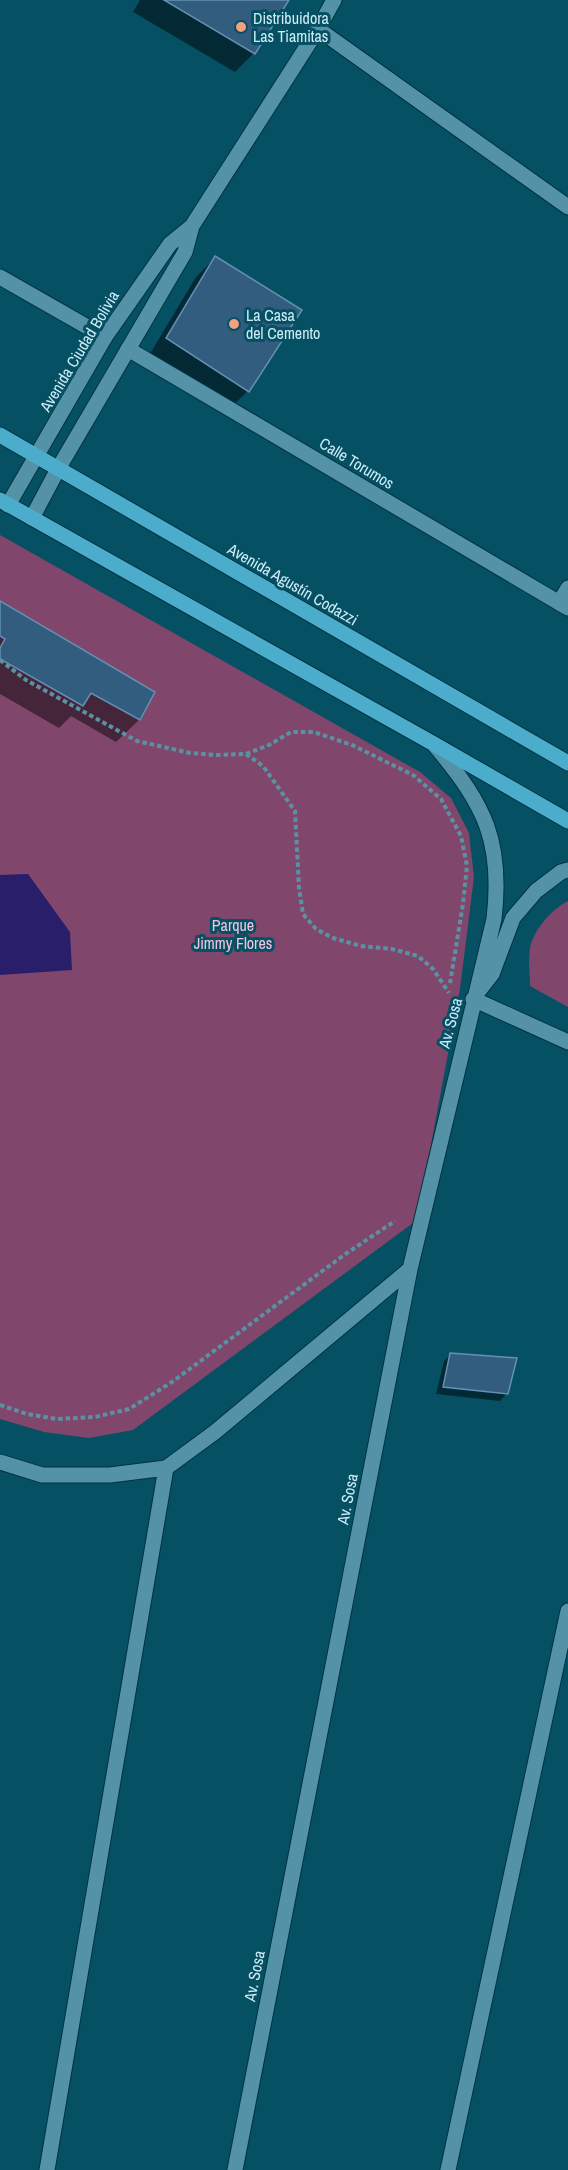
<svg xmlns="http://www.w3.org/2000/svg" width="568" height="2170" font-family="'Archivo Narrow',sans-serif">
<rect width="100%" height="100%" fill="#065063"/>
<!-- green -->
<path fill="#81466c" d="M0,535L420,772L451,798L469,833L474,877L460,989L417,1220L133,1430L89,1438L44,1432L0,1419Z
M568,901V1007L530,986C530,974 528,960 530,948C534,929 551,910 568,901Z"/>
<!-- water -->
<path fill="#291e6a" d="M28,874L70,932L72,970L0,975V875Z"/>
<!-- shadow -->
<path fill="#0007" d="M140,0H287L254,53L235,72L133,12Z
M215,258L248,391L228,410L148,357L196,277Z
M0,603L153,693L139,720L116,742L71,716L59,728L0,694Z
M451,1354L507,1393L500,1401L436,1394L444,1361Z"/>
<!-- building -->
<path fill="#325d7e" stroke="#6490b3" stroke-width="1.5" d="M164,0H289L255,54Z
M215,256L302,310L249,392L166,338Z
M0,601L155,692L140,720L91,693L83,706L0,659V648L5,639L0,636Z
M450,1353L517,1358L508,1394L443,1387Z"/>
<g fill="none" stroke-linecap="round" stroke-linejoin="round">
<!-- minor casing -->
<g stroke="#003342" stroke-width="17">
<path id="minor" d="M318,29L568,207
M0,277L105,337
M128,349L568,608
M559,603L568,588
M478,992L492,974L513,918L536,891L561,872L568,870
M473,999L568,1042
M0,1462L42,1475H110L166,1468L215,1432L410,1269
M47,2170L166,1468
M235,2170L410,1269L494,919C503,842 485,805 436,747
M448,2170L568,1611"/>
</g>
<!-- tertiary casing -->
<g stroke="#003342" stroke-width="17">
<path id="tertiary" d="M8,505L105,337L170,244L192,226
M32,518L58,469L185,252L192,226L318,29L334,0"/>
</g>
<!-- primary casing -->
<g stroke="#003342" stroke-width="17">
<path id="primary" d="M0,435L568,763
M0,500L434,744L568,821"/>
</g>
<!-- path -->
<path stroke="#5a92a2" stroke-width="4" stroke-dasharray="4.5 3" stroke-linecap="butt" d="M0,660L26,680L137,741L190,753L217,755L246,754L269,745L291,732H314L352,745L413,775L441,799L461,836L467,866L463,904L450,983
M246,754L263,766L295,811L299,888L303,914L316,929L333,938L361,946L392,949L418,956L433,969L449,993
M0,1405L27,1414L57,1419L95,1417L129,1409L172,1382L344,1255L395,1221"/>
<!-- minor -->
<use href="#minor" stroke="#5392a7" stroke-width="15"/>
<!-- tertiary -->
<use href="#tertiary" stroke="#5392a7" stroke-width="15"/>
<!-- primary -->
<use href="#primary" stroke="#4baccb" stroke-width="15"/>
</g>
<!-- markers -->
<g fill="#f2a07f" stroke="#065063" stroke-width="2">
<circle cx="241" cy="27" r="6"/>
<circle cx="234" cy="324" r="6"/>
</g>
<g text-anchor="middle" stroke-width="6" stroke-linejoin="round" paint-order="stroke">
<!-- poi labels -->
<g font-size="16" fill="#cdecf8" stroke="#065063" text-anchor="start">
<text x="253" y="24">Distribuidora<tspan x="253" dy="18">Las Tiamitas</tspan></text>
<text x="246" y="321">La Casa<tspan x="246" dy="18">del Cemento</tspan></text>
</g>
<!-- street labels -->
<g font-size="16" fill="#cdecf8" stroke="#065063">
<text transform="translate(79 351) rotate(-59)" y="6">Avenida Ciudad Bolivia</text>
<text transform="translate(357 463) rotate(31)" y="6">Calle Torumos</text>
<text transform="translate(293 584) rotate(30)" y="6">Avenida Agustín Codazzi</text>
<text transform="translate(450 1023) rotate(-75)" y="6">Av. Sosa</text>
<text transform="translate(347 1499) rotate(-79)" y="6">Av. Sosa</text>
<text transform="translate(254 1976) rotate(-79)" y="6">Av. Sosa</text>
</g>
<!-- park labels -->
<g font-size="16" fill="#f2c4df" stroke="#065063">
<text x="233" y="931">Parque<tspan x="233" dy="18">Jimmy Flores</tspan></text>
</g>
</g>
</svg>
